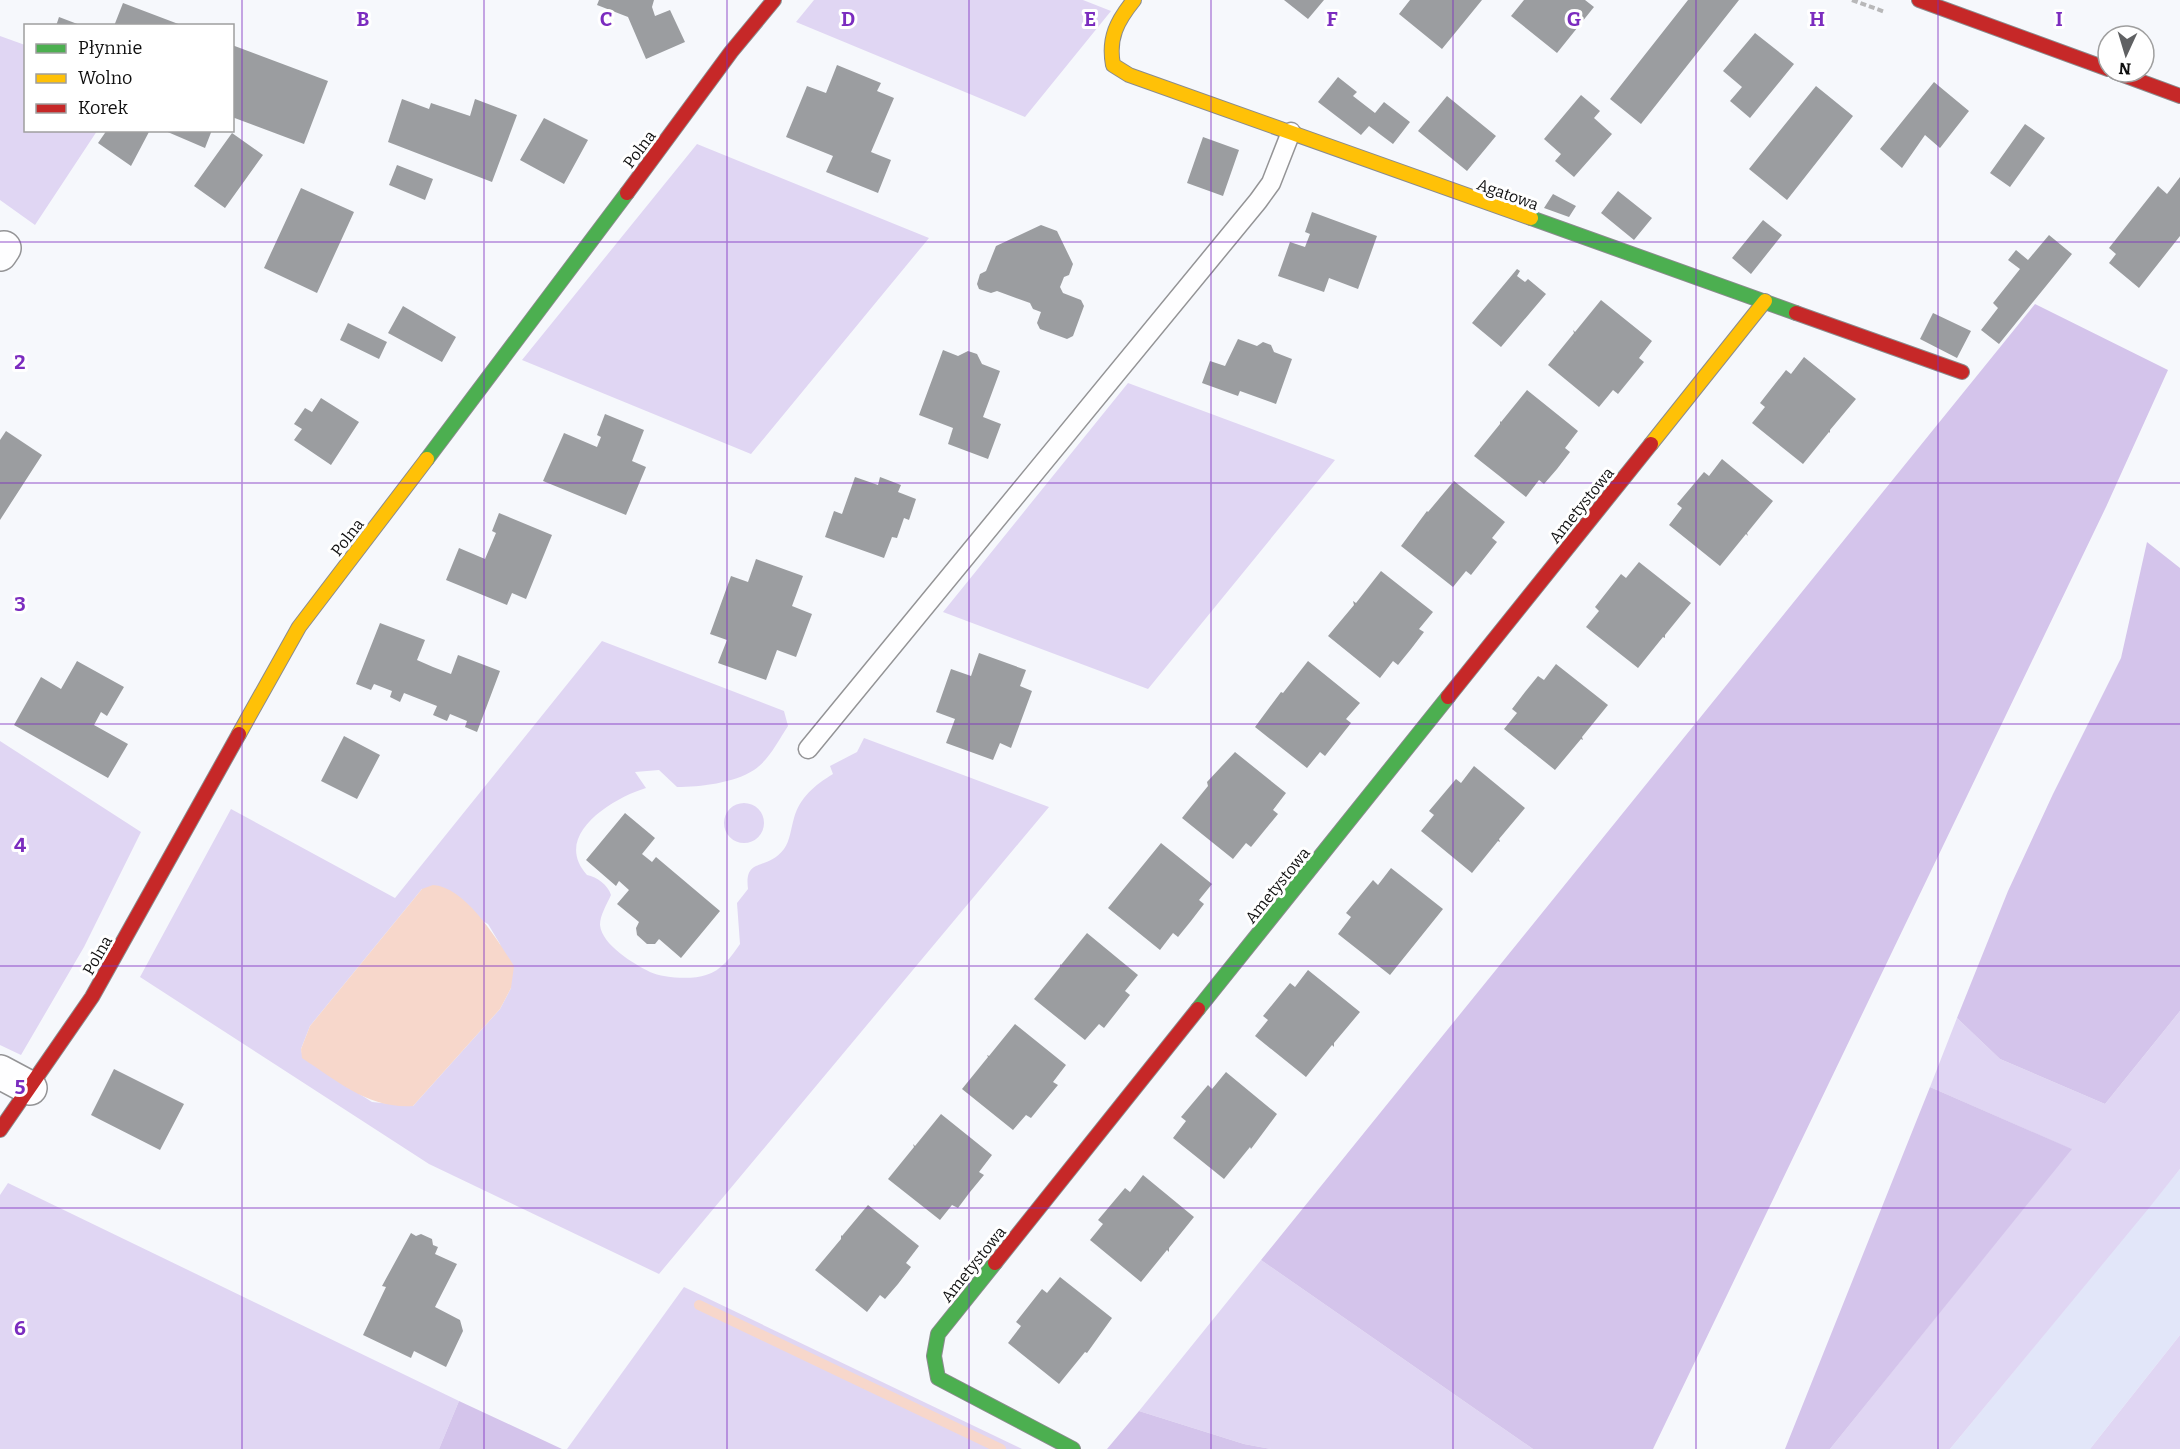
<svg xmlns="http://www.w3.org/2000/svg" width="2180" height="1449" font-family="Bitter,serif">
<rect width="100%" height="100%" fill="#f6f8fc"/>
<!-- farmland -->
<path fill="#e2e6f9" d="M2180,1169V1335L2090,1449H1950Z"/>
<!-- green -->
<path fill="#e0d6f3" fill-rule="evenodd" d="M814,0H1083L1111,11L1025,117L796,22Z
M0,36L25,45L26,130L97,131L35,225L0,200Z
M697,144L929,238L751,454L522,360Z
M1128,383L1335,460L1148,689L943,612Z
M602,641L784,711L788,726C778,741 769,760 754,770C734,783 700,787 677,787L659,770L635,772L646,788C613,798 551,835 587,875C597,877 608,885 611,895C607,904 600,915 600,925C602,945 634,964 650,972C663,978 692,980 706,975C721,971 732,956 740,944L737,903L748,889C744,856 766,872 784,849C790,841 791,828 794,818C800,797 815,785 833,774L830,766L857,752L864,738L1049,807L659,1274L429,1164L140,977L231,809L395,898ZM422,889L488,924L500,944L511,988L500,1009L413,1106L372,1102L303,1058L301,1049L310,1026Z
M0,741L141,832L84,947L21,1055L0,1045Z
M724 823a20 20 0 1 1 40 0a20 20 0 1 1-40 0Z
M2180,1011V1169L2149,1208L1950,1449H1830L2071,1149L1930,1087L1957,1018L2000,1059L2105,1104Z
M8,1183L459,1401L439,1449H0V1195Z
M1261,1260L1533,1449H1271L1244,1444L1139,1411Z
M684,1287L1022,1449H567Z
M2180,1335V1449H2090Z"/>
<!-- forest -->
<path fill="#d4c4eb" d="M2035,304L2168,370L2106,507L1653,1449H1533L1261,1260Z
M2147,542L2180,568V1011L2105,1104L2000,1059L1957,1018L2008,891L2053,794L2121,658Z
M1930,1087L2072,1149L1830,1449H1785Z
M459,1401L562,1449H439Z
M1139,1411L1244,1444L1271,1449H1107Z"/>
<!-- water -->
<path fill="#f7d7cb" d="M433,885C466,887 498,941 514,966L511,988L500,1009L413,1106C369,1109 337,1081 302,1058L301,1049L310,1026L422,889Z"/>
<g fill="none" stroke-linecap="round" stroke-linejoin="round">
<!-- stream -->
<path stroke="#f7d7cb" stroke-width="10" d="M699,1305L1001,1449"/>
</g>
<!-- building -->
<path fill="#9b9da0" d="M599,0H654L652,7L655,16L670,10L685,42L646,59L628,17L597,5Z
M1284,0H1324L1308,19Z
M1410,0H1482L1442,49L1399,14Z
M1524,0H1585L1594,7L1557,53L1511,16Z
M1688,0H1739L1641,124L1610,99Z
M123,3L181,25V26H114Z
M59,17L80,25V26H56Z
M1755,33L1794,64L1750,118L1730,101L1742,87L1723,71Z
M232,45L328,81L304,144L232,117Z
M837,65L881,83L877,91L894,98L871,152L891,160L878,193L826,172L833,156L786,137L807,86L826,93Z
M1338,77L1357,92L1353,96L1375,113L1384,102L1410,122L1393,144L1369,126L1361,135L1318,102Z
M1934,82L1969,111L1940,148L1925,135L1902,168L1880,149Z
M1816,86L1853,116L1787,200L1749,169Z
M1581,95L1600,111L1594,118L1612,134L1574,177L1555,161L1561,154L1544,139Z
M1447,96L1496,136L1467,171L1418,131Z
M402,99L429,109L431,103L470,116L475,99L517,115L492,182L388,142Z
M544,118L588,140L564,184L520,160Z
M2025,124L2045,138L2010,187L1990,173Z
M107,130H150L131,166L98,143Z
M163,130H212L205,148Z
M232,133L263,155L225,208L194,186Z
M1203,137L1239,150L1223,196L1187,183Z
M397,165L433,179L425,200L389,185Z
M2180,177V236L2139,288L2109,263L2116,254L2109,248L2158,186L2167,194Z
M301,188L354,212L317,293L264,268Z
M1618,191L1652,218L1634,240L1601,213Z
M1553,194L1576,206L1569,217L1544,208Z
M1312,212L1377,236L1358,289L1329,278L1324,292L1278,276L1290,242L1305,247L1310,234L1305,232Z
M1763,220L1782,235L1751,274L1732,258Z
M1041,225L1057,231L1073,264L1069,275L1064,277L1060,287L1063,293L1081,300L1084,306L1073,336L1067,339L1040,329L1037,323L1041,312L1033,309L1030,303L997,291L991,293L979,289L977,284L980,274L986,271L996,246Z
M2049,235L2072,254L1999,344L1981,330L1998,308L1993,303L2020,269L2008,260L2016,250L2028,260Z
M1517,269L1520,271L1517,276L1525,282L1528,279L1546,294L1501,347L1472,323Z
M1601,300L1652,341L1639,358L1644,362L1618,394L1613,390L1599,407L1548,365L1574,333L1573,330L1575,332Z
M403,306L456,337L442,362L388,333Z
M1933,313L1971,331L1957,358L1920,339Z
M348,323L387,342L379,359L340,340Z
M1238,339L1257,346L1263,342L1271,345L1274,352L1292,359L1276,404L1240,391L1238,396L1202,383L1210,361L1225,366Z
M943,350L958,356L968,351L977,354L982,364L1000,371L983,417L1001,424L988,459L948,444L953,428L919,415Z
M1804,357L1856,399L1830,430V433L1829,432L1803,464L1752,423L1765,407L1760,403L1786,370L1791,374Z
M1527,390L1578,431L1565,448L1570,452L1557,469L1544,484L1539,480L1526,497L1474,456L1500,424V421L1501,422Z
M321,398L359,422L331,465L294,440L302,429L294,424L305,408L312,412Z
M605,414L644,430L632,461L646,467L626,515L543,481L564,433L597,447L601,437L597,435Z
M6,431L42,455L0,520V440Z
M1722,459L1773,501L1747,533L1748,536L1746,534L1720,566L1669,525L1682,508L1677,504L1704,472L1709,476Z
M855,477L878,485L880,477L901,485L898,492L916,499L909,520L904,518L897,538L892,537L884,558L825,537L834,511L842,514Z
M1454,481L1505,522L1492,538L1497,542L1471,575L1466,571L1453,587L1401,546L1427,511L1428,512Z
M499,513L552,535L526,599L512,593L507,605L446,580L459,548L485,559L496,533L492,531Z
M756,559L803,576L792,606L812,614L796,657L777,650L766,680L718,663L727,640L710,634L731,576L748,582Z
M1639,562L1691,603L1665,635V638L1663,637L1638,668L1586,627L1599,611L1595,607L1621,574L1626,578Z
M1381,571L1433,612L1419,629L1424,632L1411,649L1398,665L1393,661L1380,678L1328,636L1354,605L1353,601L1356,603Z
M380,623L425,640L417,660L433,667L451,674L458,655L500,671L477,732L465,727L467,721L450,714L447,721L433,715L437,706L404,693L400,702L390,697L392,691L374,684L371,690L356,684Z
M979,653L1026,670L1020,686L1032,691L1011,748L1000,743L993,760L946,743L955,719L936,712L951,669L971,676Z
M77,661L124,687L107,716L101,712L94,725L128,744L108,778L14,725L41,677L61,689Z
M1308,661L1360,703L1346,719L1351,723L1325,756L1320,752L1307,768L1255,727L1281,692L1283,693Z
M1556,664L1608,705L1582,737L1583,740L1581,739L1555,770L1504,729L1517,713L1512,709L1525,692L1538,676L1544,680Z
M344,736L380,755L357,799L321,781Z
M1235,752L1286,793L1273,810L1278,814L1264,831L1251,847L1246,843L1233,859L1182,818L1208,786L1207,782Z
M1474,766L1525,808L1499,839L1500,842L1498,841L1472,873L1421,831L1434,815L1429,811L1456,779L1461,783Z
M625,813L655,838L642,854L652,862L656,857L720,911L681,958L659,939L655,944H647L637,935L636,928L639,922L617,904L629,890L619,881L616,886L586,860Z
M1161,843L1212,884L1199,900L1204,904L1191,921L1178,937L1173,933L1160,950L1108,908Z
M1391,868L1443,909L1390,975L1338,934L1351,917L1346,913L1373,880L1378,885Z
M1087,933L1138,975L1125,991L1130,995L1104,1028L1099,1024L1085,1040L1034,999L1060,967V964L1061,965Z
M1308,970L1360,1012L1334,1043V1047L1332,1045L1306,1077L1255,1036L1268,1020L1263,1016L1290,983L1295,987Z
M1015,1024L1066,1065L1053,1082L1058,1085L1044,1102L1031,1118L1026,1115L1013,1130L962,1089L988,1057L987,1055L989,1056Z
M114,1069L184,1104L160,1150L91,1115Z
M1226,1072L1277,1114L1251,1149L1250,1147L1224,1179L1173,1138L1186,1121L1181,1117L1208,1085L1212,1089Z
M941,1114L992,1155L979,1172L984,1175L970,1192L958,1208L952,1205L940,1220L888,1179L914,1147L913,1144L915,1146Z
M1143,1175L1194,1217L1169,1248V1252L1167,1250L1141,1282L1090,1240L1103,1224L1098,1220L1125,1188L1130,1192Z
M868,1205L919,1246L906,1263L911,1267L898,1284L885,1299L880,1295L867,1312L815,1270L841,1239V1235L842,1236Z
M411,1233L416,1236L421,1234L432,1239L433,1245L438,1247L435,1254L457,1264L435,1307L460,1320L463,1331L446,1367L414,1351L411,1358L363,1335L386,1287L382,1286Z
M1060,1277L1112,1318L1087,1353L1085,1352L1059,1384L1008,1343L1021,1326L1016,1322L1042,1289L1047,1293Z"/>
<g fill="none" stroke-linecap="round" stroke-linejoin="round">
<!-- lane casing -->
<g stroke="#949496" stroke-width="21">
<path id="lane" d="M808,749L1258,201L1271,183L1291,132"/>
</g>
<!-- street casing -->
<g stroke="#949496" stroke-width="36">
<path id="street" d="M0,254L4,248
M0,1072L30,1088"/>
</g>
<!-- fast casing -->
<g stroke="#8a8b8d" stroke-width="16">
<path id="fast" d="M1531,218L1796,313
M427,459L627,193
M1198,1009L1448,697
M995,1263L938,1334L934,1356L938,1378L1073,1449"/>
</g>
<!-- slow casing -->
<g stroke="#8a8b8d" stroke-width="16">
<path id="slow" d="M1134,0C1117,21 1108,38 1113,65L1129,75L1531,218
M1651,444L1765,301
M239,734L299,627L427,459"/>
</g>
<!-- jam casing -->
<g stroke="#8a8b8d" stroke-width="16">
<path id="jam" d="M1919,0L2108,69
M2115,72L2180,96
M627,193L731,52L774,0
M1796,313L1962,372
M1448,697L1651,444
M0,1130L92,997L239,734
M995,1263L1198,1009"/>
</g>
<!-- path -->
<path stroke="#b8b8b9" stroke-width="4" stroke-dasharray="6 3" stroke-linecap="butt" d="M1852,0L1885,12"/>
<!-- lane -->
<use href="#lane" stroke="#fefeff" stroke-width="18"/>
<!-- street -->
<use href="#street" stroke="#fefeff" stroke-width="33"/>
<!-- fast -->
<use href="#fast" stroke="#4caf50" stroke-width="14"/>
<!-- slow -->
<use href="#slow" stroke="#ffc107" stroke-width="14"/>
<!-- jam -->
<use href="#jam" stroke="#c62828" stroke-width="14"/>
</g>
<!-- grid -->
<path fill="none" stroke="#7b2cbf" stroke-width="1.5" stroke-opacity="0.55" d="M242,0V1449M484,0V1449M727,0V1449M969,0V1449M1211,0V1449M1453,0V1449M1696,0V1449M1938,0V1449M0,242H2180M0,483H2180M0,724H2180M0,966H2180M0,1208H2180"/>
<g text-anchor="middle" stroke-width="6" stroke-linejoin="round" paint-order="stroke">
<!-- street labels -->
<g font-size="16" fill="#101010" stroke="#fff">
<text transform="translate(639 149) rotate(-53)" y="6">Polna</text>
<text transform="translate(1508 194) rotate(20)" y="6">Agatowa</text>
<text transform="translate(1581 505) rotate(-51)" y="6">Ametystowa</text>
<text transform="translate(347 537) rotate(-52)" y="6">Polna</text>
<text transform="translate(1277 885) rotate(-51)" y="6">Ametystowa</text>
<text transform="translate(97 955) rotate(-60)" y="6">Polna</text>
<text transform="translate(973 1264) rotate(-51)" y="6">Ametystowa</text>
</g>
</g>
<g font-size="20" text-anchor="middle" font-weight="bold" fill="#7b2cbf" stroke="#fff" stroke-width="6" stroke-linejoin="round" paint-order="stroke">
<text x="363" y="26">B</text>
<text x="606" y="26">C</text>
<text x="848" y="26">D</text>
<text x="1090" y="26">E</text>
<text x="1332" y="26">F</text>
<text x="1574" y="26">G</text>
<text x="1817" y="26">H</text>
<text x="2059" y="26">I</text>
<text x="20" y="369">2</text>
<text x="20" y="611">3</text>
<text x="20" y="852">4</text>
<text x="20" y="1094">5</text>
<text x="20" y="1335">6</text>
</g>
<!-- legend -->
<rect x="24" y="24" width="210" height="108" fill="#ffffff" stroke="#9f9f9f" stroke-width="1.5"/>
<rect x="36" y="44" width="30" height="9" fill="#4caf50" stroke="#9f9f9f" stroke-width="1.5"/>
<text x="78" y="54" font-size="18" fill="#101010">Płynnie</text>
<rect x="36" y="74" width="30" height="9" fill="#ffc107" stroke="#9f9f9f" stroke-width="1.5"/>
<text x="78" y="84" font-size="18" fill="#101010">Wolno</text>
<rect x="36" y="104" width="30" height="9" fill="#c62828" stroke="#9f9f9f" stroke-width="1.5"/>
<text x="78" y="114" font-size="18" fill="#101010">Korek</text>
<!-- north arrow -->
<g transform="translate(2126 54) rotate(184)"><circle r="28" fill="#ffffff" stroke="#9f9f9f" stroke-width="1.5"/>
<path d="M0-4.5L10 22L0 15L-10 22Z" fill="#606163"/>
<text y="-9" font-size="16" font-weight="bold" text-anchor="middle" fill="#101010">N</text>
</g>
</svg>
